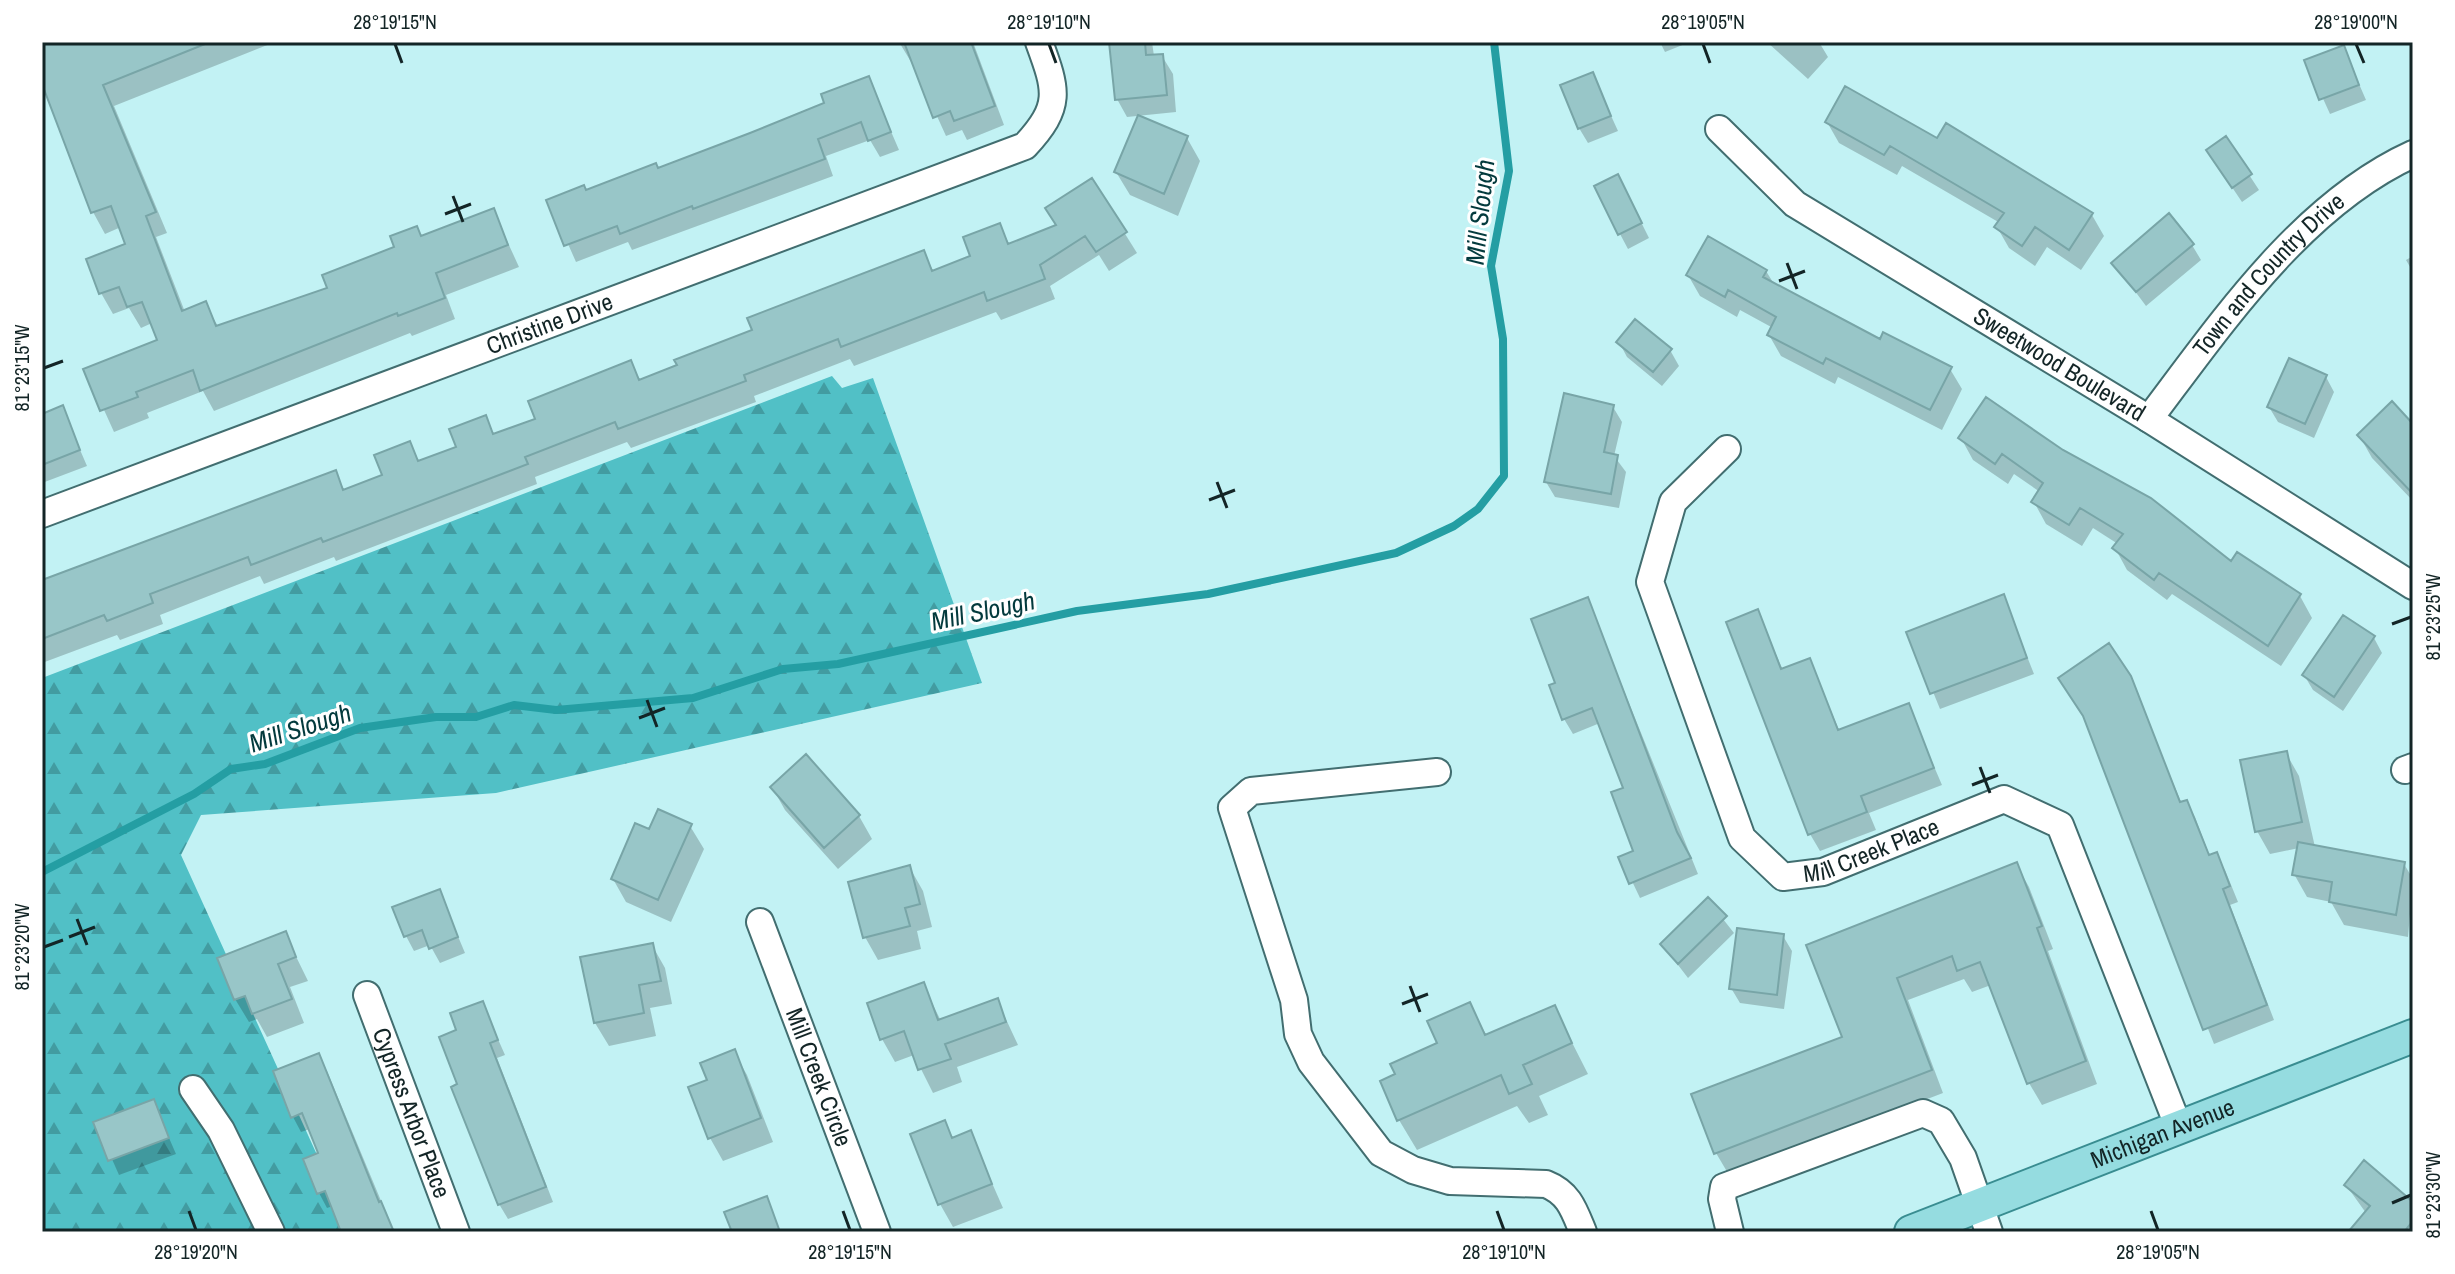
<svg xmlns="http://www.w3.org/2000/svg" width="2455" height="1274" font-family="'Archivo Narrow',sans-serif">
<defs>
<pattern id="forest-firs" width="22" height="20" patternUnits="userSpaceOnUse" patternTransform="scale(2)"><rect width="22" height="20" fill="#51c0c6"/><path d="M5 1l3.5 6h-7zM16 11l3.5 6h-7z" fill="#429ca1"/></pattern>
</defs>
<rect width="100%" height="100%" fill="#c2f2f4"/>
<!-- forest -->
<path fill="url(#forest-firs)" d="M832,376L842,388L873,378L982,683L496,793L201,815L181,855L352,1232H42V678Z"/>
<!-- shadow -->
<path fill="#0003" d="M42,42H275L114,106L167,233L156,237L185,312L205,304L219,328L329,289L422,237L493,210L519,267L446,295L455,319L412,336L410,333L214,411L203,391L147,413L149,418L114,432L86,370L159,342L152,323L141,328L129,308L113,314L101,293L128,245L121,227L105,234L93,212L42,85Z
M899,42H973L1004,125L967,140L962,130L946,136L916,70Z
M1111,42H1152L1154,56H1162L1173,74L1176,112L1127,117L1117,99Z
M1660,42H1690L1665,52Z
M1767,42H1819L1828,57L1808,79Z
M2343,47L2366,100L2330,114L2306,61Z
M1592,74L1618,131L1588,143L1579,128Z
M868,78L899,150L880,157L870,140L826,156L833,176L632,250L628,242L576,262L549,201L658,170L827,104Z
M1827,122L1938,141L2092,215L2104,236L2081,270L2047,247L2035,266L2009,248L1997,227L2000,223L1902,166L1897,175L1839,143Z
M1187,138L1200,161L1178,216L1130,195L1116,172Z
M2225,138L2259,190L2242,202L2217,165Z
M1092,181L1137,253L1109,271L1099,255L1050,286L1055,299L1001,320L996,312L854,366L850,359L754,396L756,402L631,448L627,442L535,477L537,484L336,561L334,557L264,584L260,576L160,615L163,624L120,640L117,635L42,663V580L335,473L345,491L385,476L409,444L420,463L458,448L485,418L495,436L537,420L630,363L641,381L923,253L934,272L973,257L999,226L1010,245L1058,226Z
M1626,192L1649,238L1628,249L1620,234Z
M2192,245L2201,260L2146,306L2114,263Z
M2413,256V272L2406,260Z
M1766,271L1774,284L1880,341L1950,369L1962,389L1942,430L1838,377L1835,384L1781,356L1769,335L1773,328L1740,310L1737,317L1700,296L1688,275Z
M1619,342L1670,350L1679,366L1662,386L1627,357Z
M2326,377L2334,392L2314,438L2278,422L2269,407Z
M1987,400L2232,564L2300,596L2312,618L2281,666L2172,594L2167,600L2127,570L2115,548L2118,544L2093,528L2082,546L2046,524L2034,502L2040,492L2014,474L2008,484L1973,460L1961,438Z
M1613,407L1622,422L1614,456L1626,472L1619,508L1555,497L1546,482Z
M62,408L87,466L42,483V416Z
M2413,426V501L2372,458L2359,435Z
M2003,596L2034,674L1940,709L1909,633Z
M1587,599L1698,874L1640,898L1621,858L1636,852L1625,789L1600,723L1573,734L1564,719Z
M1757,612L1783,670L1809,660L1840,732L1908,706L1942,785L1869,813L1876,830L1820,851L1810,834Z
M2374,638L2382,653L2343,711L2313,690L2304,675Z
M2129,678L2182,804L2187,802L2195,817L2210,857L2216,855L2225,870L2238,902L2230,905L2274,1020L2214,1044L2086,720Z
M2286,753L2299,776L2315,847L2404,864L2413,879L2408,937L2344,925L2331,902L2307,897L2294,874L2299,848L2270,854L2257,831Z
M772,787L859,816L872,839L838,869L785,810Z
M690,826L704,849L671,922L626,902L613,879Z
M2016,864L2029,887L2053,949L2048,951L2097,1084L2042,1105L2029,1083L1991,985L1972,992L1964,979L1908,1000L1943,1093L1729,1175L1716,1153L1844,1038L1809,946Z
M910,868L923,891L932,927L917,931L921,949L878,960L865,937Z
M439,891L465,953L440,963L430,945L414,951L406,936Z
M1708,900L1734,933L1688,978L1662,944Z
M285,934L308,981L290,987L304,1023L267,1037L257,1019L249,1022L235,999Z
M1783,936L1792,951L1784,1009L1740,1003L1731,988Z
M652,945L665,968L672,1004L650,1008L656,1036L609,1046L595,1023Z
M923,985L941,1021L997,1000L1018,1045L957,1067L962,1082L933,1093L914,1055L895,1062L882,1039Z
M482,1003L505,1055L497,1058L553,1202L508,1219L499,1204L460,1086L459,1031Z
M1469,1005L1487,1036L1554,1007L1588,1074L1539,1096L1548,1115L1529,1123L1517,1106L1417,1150L1399,1120L1397,1075L1439,1044Z
M734,1052L747,1075L773,1142L723,1161L710,1138L709,1081Z
M318,1056L327,1071L394,1232H343L333,1206L327,1208L319,1193L320,1155L310,1129L301,1132L293,1117Z
M153,1101L176,1154L119,1175L96,1123Z
M944,1123L954,1139L970,1133L1003,1208L953,1227L940,1204Z
M2346,1185L2413,1204V1232H2358L2366,1213Z"/>
<g fill="none" stroke-linecap="round" stroke-linejoin="round">
<!-- stream -->
<path stroke="#249ea3" stroke-width="8" d="M42,872L194,794L231,769L265,764L360,728L436,717H476L514,705L556,710L693,698L783,669L838,664L1077,611L1208,594L1396,553L1454,526L1478,509L1504,476L1503,339L1491,266L1509,171L1494,42"/>
</g>
<!-- building -->
<path fill="#98c6c8" stroke="#78a5a7" stroke-width="2" d="M42,42H210L103,85L156,212L146,216L182,311L206,301L216,326L327,288L322,275L394,247L390,236L417,226L421,236L494,208L508,245L436,273L445,298L398,316L397,313L200,391L193,370L136,392L138,397L100,411L83,369L157,340L142,302L127,307L119,287L99,294L86,259L125,244L111,206L91,213L42,84Z
M904,42H971L995,106L954,121L950,111L933,118Z
M1109,42H1145L1146,55L1163,54L1167,95L1115,100Z
M2344,45L2359,85L2319,100L2304,60Z
M1593,72L1611,116L1578,129L1560,85Z
M869,76L891,132L868,141L861,122L818,139L825,159L693,209L692,206L620,234L617,226L564,246L546,200L584,185L586,190L656,163L658,168L750,133L824,103L821,94Z
M1845,86L1937,138L1946,123L2093,213L2069,250L2035,227L2022,246L1994,227L2004,213L1890,146L1884,155L1825,122Z
M1138,115L1188,136L1164,194L1114,172Z
M2226,136L2252,174L2232,188L2206,150Z
M1618,174L1642,223L1618,235L1594,186Z
M1092,178L1127,232L1096,252L1085,236L1040,265L1045,279L987,301L984,292L841,347L838,339L744,375L746,381L618,429L615,422L525,457L528,464L323,542L321,538L251,565L248,557L150,594L153,603L107,621L104,615L42,639V580L336,470L343,490L382,475L374,455L410,441L418,461L456,447L449,429L486,415L493,434L535,419L528,401L631,360L639,380L677,365L674,360L752,330L747,318L924,250L932,271L970,256L963,237L1000,223L1008,244L1056,225L1045,208Z
M2169,213L2194,244L2136,292L2111,263Z
M1708,236L1767,270L1763,277L1880,339L1883,332L1952,367L1930,410L1826,358L1823,364L1767,335L1776,317L1728,290L1725,297L1686,275Z
M1635,319L1672,349L1653,372L1616,342Z
M2289,358L2327,375L2305,424L2267,407Z
M1564,393L1614,405L1604,452L1618,455L1611,494L1544,482Z
M1986,397L2063,450L2151,498L2231,561L2237,552L2301,594L2268,646L2159,573L2154,580L2112,548L2123,534L2080,508L2069,525L2031,502L2043,483L2002,454L1995,464L1958,438Z
M2392,401L2413,424V494L2357,435Z
M63,405L80,450L42,465V414Z
M2004,594L2027,658L1930,694L1906,632Z
M1588,597L1677,832L1691,858L1629,884L1618,857L1633,851L1611,792L1623,788L1592,708L1562,720L1549,685L1555,683L1531,619Z
M1758,609L1781,669L1810,658L1838,730L1909,703L1934,768L1861,796L1867,812L1808,835L1726,622Z
M2343,615L2375,636L2334,697L2302,675Z
M2109,643L2131,676L2180,802L2187,800L2209,855L2217,852L2230,886L2223,889L2267,1005L2203,1030L2083,716L2058,678Z
M2287,751L2302,822L2255,832L2240,760Z
M806,754L860,815L824,848L770,787Z
M658,809L692,824L658,900L611,879L635,823L649,829Z
M2298,842L2405,862L2396,915L2329,902L2332,882L2292,875Z
M2017,862L2042,926L2037,928L2086,1061L2027,1084L1980,962L1957,971L1952,956L1897,978L1932,1070L1714,1154L1691,1094L1842,1037L1806,945Z
M910,865L920,904L905,908L910,926L863,938L848,882Z
M440,889L458,937L429,949L422,930L404,937L392,907Z
M1708,897L1727,916L1678,964L1660,944Z
M1737,928L1784,934L1777,995L1729,989Z
M286,931L296,957L278,964L292,999L252,1014L245,996L234,1000L217,958Z
M653,943L661,981L639,985L644,1013L594,1023L580,957Z
M924,982L938,1020L998,998L1006,1022L945,1044L951,1059L918,1070L904,1031L880,1040L867,1003Z
M483,1001L498,1040L490,1043L546,1187L498,1205L451,1087L457,1084L439,1037L456,1030L450,1013Z
M1470,1002L1485,1035L1555,1005L1572,1043L1523,1065L1532,1084L1509,1094L1501,1075L1397,1121L1380,1081L1395,1074L1390,1064L1437,1043L1427,1021Z
M735,1049L761,1118L708,1139L688,1087L707,1080L700,1063Z
M319,1053L379,1202L381,1201L394,1232H341L325,1191L317,1194L303,1159L318,1153L302,1113L291,1118L273,1071Z
M154,1099L169,1138L108,1161L93,1122Z
M945,1120L952,1138L971,1130L992,1184L938,1205L910,1134Z
M2364,1160L2413,1202V1221L2404,1232H2348L2370,1206L2344,1185Z
M767,1196L780,1232H732L724,1212Z"/>
<g fill="none" stroke-linecap="round" stroke-linejoin="round">
<!-- minor casing -->
<g stroke="#426e70" stroke-width="30">
<g id="minor">
<path id="s1" d="M1719,129L1795,204L2149,419L2413,586"/>
<path id="s2" d="M2149,419C2221,324 2301,205 2413,154"/>
<path id="s3" d="M1727,449L1673,502L1650,582L1742,838L1783,877L1823,872L2004,799L2060,825L2179,1128"/>
<path id="s4" d="M42,514L1025,146C1062,106 1057,91 1039,42"/>
<path d="M2405,770L2413,767"/>
<path d="M1437,772L1251,791L1232,808L1294,1000L1298,1034L1311,1062L1381,1153L1413,1170L1450,1181L1546,1184C1569,1193 1574,1210 1583,1232"/>
<path id="s5" d="M760,922L877,1232"/>
<path id="s6" d="M367,995L456,1232"/>
<path d="M193,1089L221,1130L271,1232"/>
<path d="M1730,1232L1722,1199L1724,1187L1923,1113L1941,1121L1963,1158L1989,1232"/>
</g>
</g>
<!-- major casing -->
<g stroke="#398d91" stroke-width="36">
<g id="major">
<path id="s7" d="M1911,1232L2413,1036"/>
</g>
</g>
<!-- minor -->
<use href="#minor" stroke="#fff" stroke-width="26"/>
<!-- major -->
<use href="#major" stroke="#95dce0" stroke-width="32"/>
</g>
<!-- ticks -->
<path fill="none" stroke="#132526" stroke-width="3" d="M395,44L402,63M1049,44L1056,63M1703,44L1710,63M2356,44L2364,63M453,196L463,222M445,214L471,204M1787,263L1797,289M1779,281L1805,271M44,368L63,361M1217,482L1227,508M1209,500L1235,490M2392,624L2411,617M647,700L657,727M639,718L665,708M1980,767L1990,793M1972,785L1998,775M77,919L87,945M69,937L95,927M44,947L63,940M1410,986L1420,1012M1402,1004L1428,994M2392,1203L2411,1195M189,1211L196,1230M843,1211L850,1230M1497,1211L1504,1230M2151,1211L2158,1230"/>
<g text-anchor="middle" stroke-width="6" stroke-linejoin="round" paint-order="stroke">
<!-- street labels -->
<g font-size="24" fill="#132526" stroke="#fff">
<text dy="8" stroke="none"><textPath href="#s2" startOffset="188">Town and Country Drive</textPath></text>
<text dy="8" stroke="none"><textPath href="#s4" startOffset="542">Christine Drive</textPath></text>
<text dy="8" stroke="none"><textPath href="#s1" startOffset="416">Sweetwood Boulevard</textPath></text>
<text dy="8" stroke="none"><textPath href="#s3" startOffset="580">Mill Creek Place</textPath></text>
<text dy="8" stroke="none"><textPath href="#s5" startOffset="166">Mill Creek Circle</textPath></text>
<text dy="8" stroke="none"><textPath href="#s6" startOffset="126">Cypress Arbor Place</textPath></text>
<text dy="8" stroke="none"><textPath href="#s7" startOffset="270">Michigan Avenue</textPath></text>
</g>
<!-- water labels -->
<g font-size="26" font-style="italic" fill="#033a3d" stroke="#fff">
<text transform="translate(1480 212) rotate(-84)" y="9">Mill Slough</text>
<text transform="translate(983 611) rotate(-12)" y="9">Mill Slough</text>
<text transform="translate(300 728) rotate(-18)" y="9">Mill Slough</text>
</g>
</g>
<!-- border -->
<rect width="2455" height="1274" fill="none" stroke="#ffffff" stroke-width="88"/>
<rect x="44" y="44" width="2367" height="1186" fill="none" stroke="#132526" stroke-width="3"/>
<g font-size="20" text-anchor="middle" fill="#132526">
<text x="395" y="29">28°19'15"N</text>
<text x="1049" y="29">28°19'10"N</text>
<text x="1703" y="29">28°19'05"N</text>
<text x="2356" y="29">28°19'00"N</text>
<text transform="translate(22 368) rotate(-90)" y="7">81°23'15"W</text>
<text transform="translate(2433 617) rotate(-90)" y="7">81°23'25"W</text>
<text transform="translate(22 947) rotate(-90)" y="7">81°23'20"W</text>
<text transform="translate(2433 1195) rotate(-90)" y="7">81°23'30"W</text>
<text x="196" y="1259">28°19'20"N</text>
<text x="850" y="1259">28°19'15"N</text>
<text x="1504" y="1259">28°19'10"N</text>
<text x="2158" y="1259">28°19'05"N</text>
</g>
</svg>
